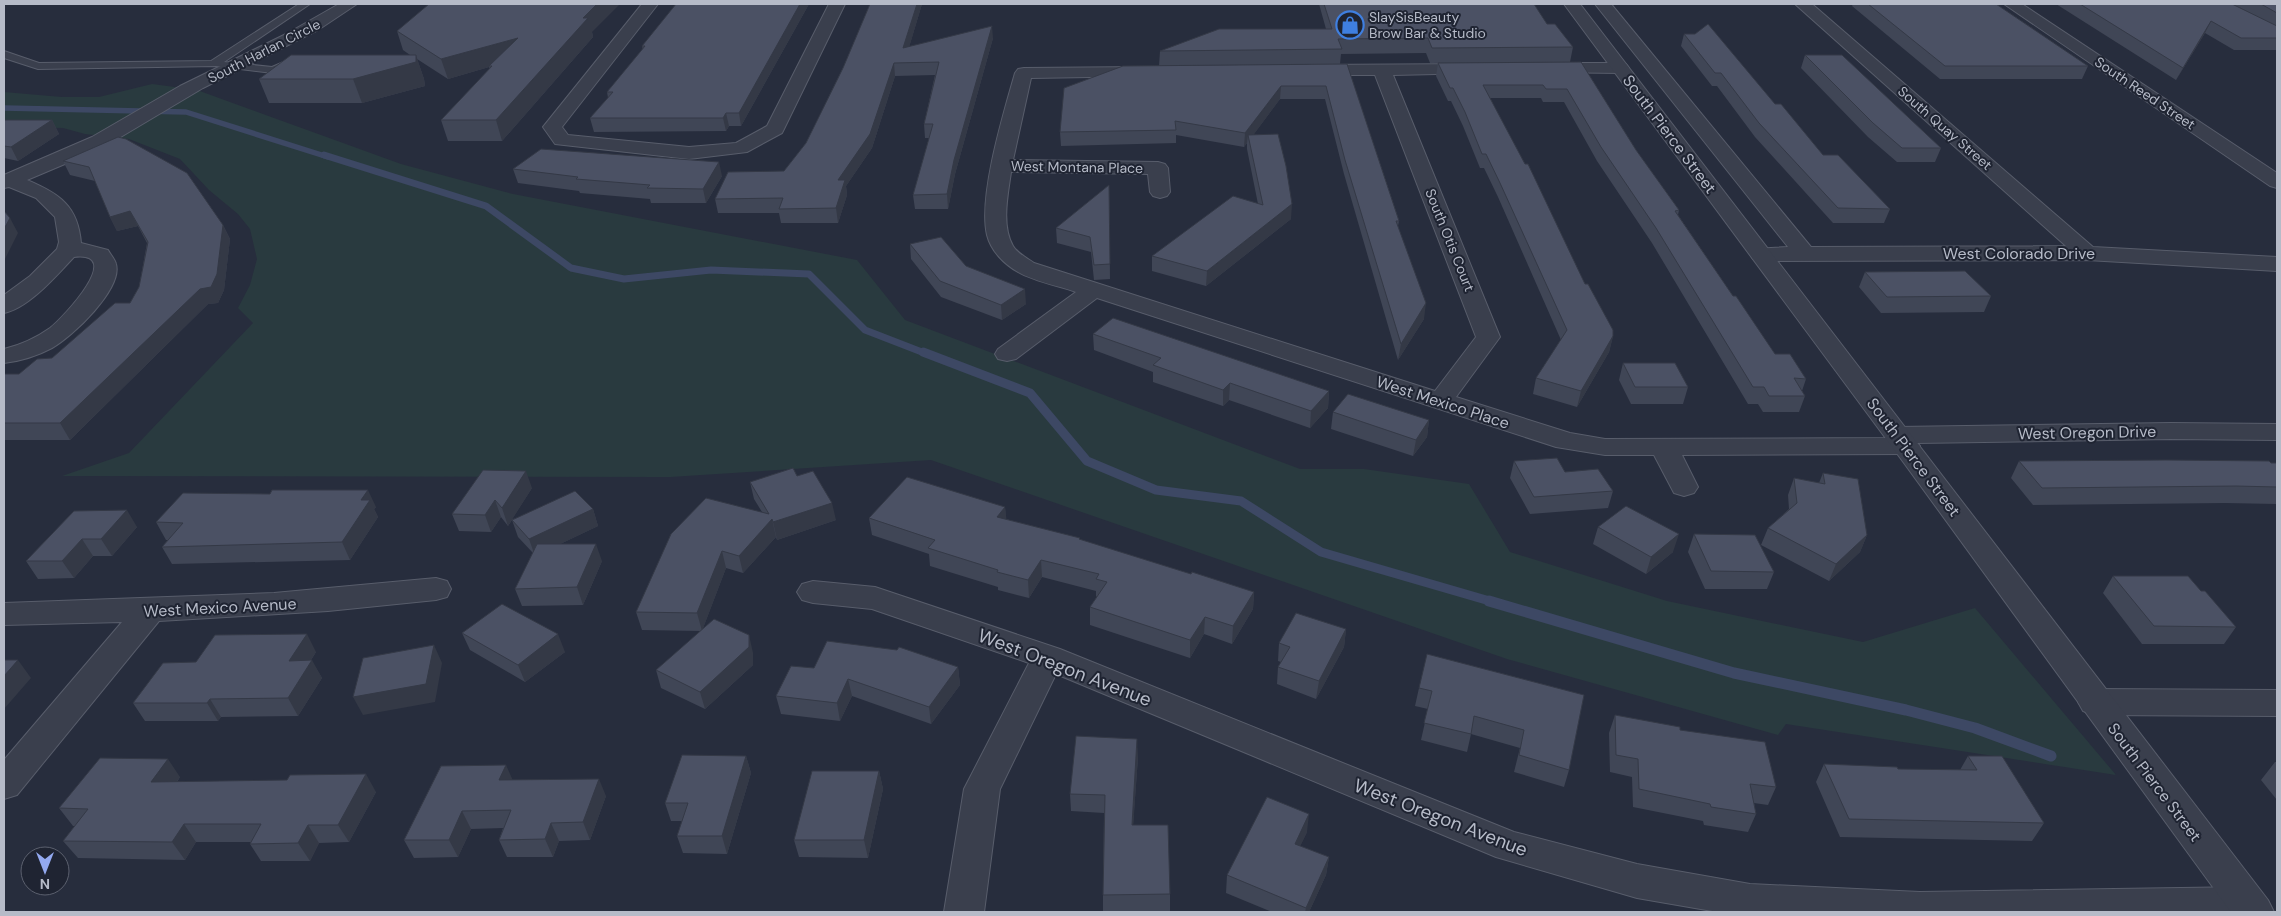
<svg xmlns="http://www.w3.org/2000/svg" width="2281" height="916" font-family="'DM Sans',sans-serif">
<rect width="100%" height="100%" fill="#272d3d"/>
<!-- green -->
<path fill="#293a3f" d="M152,84L197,90L401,164L513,194L857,260L905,320L1300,469H1364L1469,484L1510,552L1667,601L1863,642L1975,608L2116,775L1786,724L1778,735L1507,659L931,460L670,477L62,476L129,453L253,323L238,308L250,285L257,259L250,229L238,214L209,190L180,159L129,139L85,134L63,128L4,127V92L62,97H99Z"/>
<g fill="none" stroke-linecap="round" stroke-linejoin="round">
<!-- stream-far3 -->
<path stroke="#3d4864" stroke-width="5.5" d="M4,108L186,112L328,157"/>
<!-- stream-far2 -->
<path stroke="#3d4864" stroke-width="7" d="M324,155L486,206L571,268L624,279L711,270L809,274L865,330L927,354"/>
<!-- stream-far1 -->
<path stroke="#3d4864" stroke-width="9" d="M923,352L1030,393L1087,461L1156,490L1241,501L1321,552L1493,602"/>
<!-- stream -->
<path stroke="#3d4864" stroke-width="11" d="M1489,601L1734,673L1906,710L1975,728L2051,756"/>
<!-- service casing -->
<g stroke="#585d6b" stroke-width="2">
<path id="service" d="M299,4H310L224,62L272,67L293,58L298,61L273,73L216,66L38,69L4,58V51L39,63L211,61Z"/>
</g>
<!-- minor casing -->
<g stroke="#585d6b" stroke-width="2">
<path id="minor" d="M339,4H357L318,30L203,88L119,138L79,158L27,180C60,194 78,206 81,243L108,250C110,254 115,259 116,264C123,289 72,337 52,348C37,356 20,361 4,363V349C20,345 36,338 50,328C63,318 126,251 74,257C57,275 29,308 4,313V295L30,276L57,249L59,242L55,217L36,198L9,187L4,188V175L92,137L180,86L288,33Z
M642,4H658L562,127L568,135L689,147L736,143L767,126L829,4H845L784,129L782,133L747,152L689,159L555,144L543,127Z
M1595,4H1611L1811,247L2066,246L1795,4H1812L2093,247L2277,257V271L2087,260L1761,261L1753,259L1750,254L1753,249L1788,247Z
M2004,4H2022L2277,173V188L2270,186Z
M1547,63H1620L1626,64L1629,68L1626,72L1620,73L1541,72L1538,68L1541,64Z
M1474,64L1480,65L1483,69L1480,73L1393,75L1500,337L1456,397L1570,433L1605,439L1886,438L1885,435L1888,429L1898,427L2171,423L2277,424V440L2171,439L1917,443L1920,446L1916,452L1906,454L1682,455L1698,487L1694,493L1684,496L1674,493L1654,455H1605L1556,447L1097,298L1016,359L1007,361L998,359L995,354L998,349L1076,292C1059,286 1033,281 1018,272C1004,264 991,251 987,235C978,196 1004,112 1015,73L1018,69L1024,68L1144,67L1150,68L1153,72L1150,76L1031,78L1013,160L1158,162L1165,164L1168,168L1170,192L1167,196L1160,198L1153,196L1150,192L1148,174L1011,172C1008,194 1001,225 1013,246C1017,253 1027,258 1034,263L1435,391L1476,337L1375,75H1312L1306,74L1303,70L1306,66L1312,65Z
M436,578L447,581L451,589L447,597L436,600L328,611L159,621L17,795L4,799V760L122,622L4,625V603L274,593Z
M813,581L875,587L1060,649L1514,832L1637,864L1750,884L1920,892L2247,887L2261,892L2267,904L2263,912H1718L1637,898L1496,857L1056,674L1000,789L984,912H944L964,789L1029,663L872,609L813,603L802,600L797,592L802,584Z
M2095,689L2277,690V716L2095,715L2083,711L2078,702L2083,693Z"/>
</g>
<!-- tertiary casing -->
<g stroke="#585d6b" stroke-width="2">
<path id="tertiary" d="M1564,4H1580L2268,900L2274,912H2231L1904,463Z"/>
</g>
<!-- service -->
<use href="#service" fill="#3a3f4d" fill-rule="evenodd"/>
<!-- minor -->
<use href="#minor" fill="#3a3f4d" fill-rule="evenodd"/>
<!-- tertiary -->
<use href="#tertiary" fill="#3a3f4d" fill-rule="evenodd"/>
</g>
<!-- wall -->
<path fill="#404656" d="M809,4L741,126H729L726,131L594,132L590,118L608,98L607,92L643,50L642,46Z
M870,4H922L909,47L993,38L955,174L948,209H915L913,195L929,138H925L924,124L935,75L895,76L872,148L846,186L847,195L838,223H781L779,213H718L715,199L784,171L806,143L843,68Z
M1319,4H1501L1547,24L1573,47L1570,62L1430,63L1426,53L1341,54L1340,64L1159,66L1160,51L1326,29Z
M1853,4H1996L2088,66L2082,79H1940L1852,6Z
M2056,4H2232L2241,9L2232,4H2277V50H2234L2205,33L2176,80Z
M397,31L592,32L593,37L502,141H448L441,120L490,69L489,67L448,79L417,59L424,79L425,86L362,103H269L259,79L410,55L403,50Z
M1684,34L1775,104L1823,155L1890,209L1884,223H1833L1755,137L1717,86H1712L1681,46Z
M1805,55L1941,148L1935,162H1897L1868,137L1801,68Z
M1581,62L1636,150L1679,210L1678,215L1733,296L1775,354L1806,379L1802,391L1805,396L1799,412H1763L1758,404H1748L1652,243L1597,161L1564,102H1543L1541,98H1490L1585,284L1613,336L1609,352L1577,407L1533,394L1536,378L1561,340L1498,197L1484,168H1480L1463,126L1451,101H1448L1436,76L1438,63Z
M1347,64L1399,221L1398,226L1424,319L1398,360L1344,174L1325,99H1280L1253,135L1291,219L1206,286L1152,271V256L1258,204L1247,149V143L1244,147L1176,135V143L1061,146L1060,132Z
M4,120H52L59,134L18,161L4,158Z
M118,137L223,225L230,239L224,290L218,303L208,304L70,440H4V374H19L52,358L130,303L139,287L147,243L138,226L117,231L110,217L95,181L70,175L63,161Z
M513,169L722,176L706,203H651L650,199L580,193L579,191L518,183Z
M1109,185L1110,279L1094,280L1091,252L1057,243L1056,228Z
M910,244L966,266L1026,304L1002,320L941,297L911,259Z
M1865,272L1991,296L1984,312L1881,313L1859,287Z
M1093,334L1329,391L1328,408L1310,428L1229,400L1223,406L1153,382V372L1094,350Z
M1623,363L1688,387L1683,404H1631L1619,380Z
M1333,412L1429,420L1427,437L1413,456L1331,429Z
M1514,461L1565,472L1613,491L1608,508L1530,514L1510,478Z
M2019,461L2277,463V504L2225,503L2033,505L2011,478Z
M1823,473L1867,535L1860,552L1829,581L1761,545L1768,528L1789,509L1788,495L1794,478L1819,483Z
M797,476L836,520L777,540L776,537L743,573L726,568L703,628L753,653V665L705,709L661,688L656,670L701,631L642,630L636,612L762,512L754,499L750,482Z
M532,488L512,519L593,509L598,526L560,544L602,561L583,605L522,606L515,589L533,553L518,537L512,520L508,526L501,517L491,532L459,531L452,514Z
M376,507L374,509L378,517L350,560L172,564L162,547L168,540H166L156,522Z
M1005,507L1006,519L1080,540L1191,574L1254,592L1253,609L1232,644L1204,634L1190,658L1090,625V607L1097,597L1096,596V591L1042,577L1029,598L998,590V587L930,566L929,554L872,535L869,518Z
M74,511L137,527L112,556H93L74,578L38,579L26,561Z
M1598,527L1673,552L1646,574L1593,544Z
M1694,534L1774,572L1767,589H1705L1688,552Z
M2113,576L2201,591L2236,627L2224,644H2142L2103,593Z
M1346,629L1344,647L1316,699L1277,684L1278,667L1281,662L1278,661L1279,643Z
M462,633L565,652L525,682L470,650Z
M316,652L311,660L322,678L298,716L221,717L218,721H145L133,703L196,662Z
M958,667L960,685L931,724L852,696L840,721L781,714L776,696L814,668Z
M1419,688L1584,695L1569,770L1564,787L1514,772L1520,748L1471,734L1467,752L1421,740L1428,709L1415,706Z
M1615,715L1680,730L1776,787L1768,805L1754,803L1756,814L1748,832L1704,825L1703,821L1633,807L1632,777L1610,772L1609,733Z
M746,756L751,773L727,854L683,853L677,836L682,821H671L665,803Z
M1968,756L2044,823L2032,841L1840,837L1816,782L1824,764L1898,769L1960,770Z
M1138,757L1133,825L1170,894V912H1103V895L1104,813L1071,811L1070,794Z
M2275,762H2277V800L2261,780Z
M879,771L883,789L868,858L799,857L794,840Z
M180,777L177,782L376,792L349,842L319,843L310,861H261L250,844L251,842H196L185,860L78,858L63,841L75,826H73L59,808Z
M512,780L606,796L590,840L559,841L553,857H507L499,840L503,828L471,829L458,857L414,858L404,840Z
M1307,832L1300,846L1329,857L1326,875L1309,912H1272L1226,893L1227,875Z"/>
<!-- shaded-wall -->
<path fill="#343946" d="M597,4H620L592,32L593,37L502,141L496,120L583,18Z
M800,4H809L741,126L739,113Z
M917,4H922L905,61L903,48Z
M2211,21L2205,33L2176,80L2183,68Z
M992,26L993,38L955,174L948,209L947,194L954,160Z
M518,38L489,66V67L448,79L441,59Z
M416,55L424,79L425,86L362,103L353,79Z
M894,63L895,76L872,148L846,186L847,195L838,223L836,208L838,180Z
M1281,86L1280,99L1249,141L1248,135L1247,143L1244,147L1245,133Z
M726,113L729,126L726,131L723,118Z
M52,120L59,134L18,161L11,147Z
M719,162L722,176L706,203L703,189Z
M1292,204L1291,219L1206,286L1207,271Z
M130,211L138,226L117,231L110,217Z
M10,218L18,233L4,261V229Z
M223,225L230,239L224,290L218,303L208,304L70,440L60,423Z
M1025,289L1026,304L1002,320L1001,305Z
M1426,303L1424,319L1398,360L1401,344Z
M1613,336L1609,352L1577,407L1581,391Z
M1230,383L1229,400L1223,406V390Z
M1329,391L1328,408L1310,428L1311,411Z
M1429,420L1427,437L1413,456L1416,440Z
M526,471L532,488L508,526L502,508Z
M368,490L376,507L374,509L378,517L350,560L342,542L361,500Z
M495,500L501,517L491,532L485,515Z
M832,503L836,520L777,540L773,522Z
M1005,507L1007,524L997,517Z
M593,509L598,526L535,556L529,539Z
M127,510L137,527L112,556L101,539Z
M772,519L776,537L743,573L739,556Z
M1679,534L1673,552L1646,574L1651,557Z
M1867,535L1860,552L1829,581L1836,564Z
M82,539L93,556L74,578L62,561Z
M596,544L602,561L583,605L577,587Z
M722,551L726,568L702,631L697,613Z
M1041,560L1042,577L1029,598L1028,580Z
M1254,592L1253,609L1232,644L1233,626Z
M1205,617L1204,634L1190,658V640Z
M1346,629L1344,647L1316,699L1319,681Z
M307,634L316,652L299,678L289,661Z
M558,634L565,652L525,682L518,665Z
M749,635L753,653V665L705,709L700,692Z
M434,645L442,663L435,702L363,715L353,697Z
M18,660L31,678L4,709V676Z
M312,660L322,678L298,716L288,698Z
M958,667L960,685L931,724L929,707Z
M848,679L852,696L840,721L837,703Z
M210,699L221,717L218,721L207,703Z
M1137,739L1138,757L1132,843V825Z
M746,756L751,773L727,854L722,836Z
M168,759L180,777L164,800L151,782Z
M506,765L514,783L499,780Z
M879,771L883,789L868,858L864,840Z
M366,774L376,792L349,842L338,825Z
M599,779L606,796L590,840L583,822Z
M462,811L471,829L458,857L449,840Z
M1309,814L1307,832L1293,861L1295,844Z
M551,823L559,841L553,857L545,839Z
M184,824L196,842L185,860L172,842Z
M308,825L319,843L310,861L298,843Z
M1329,857L1326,875L1309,912H1305L1306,908Z"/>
<!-- building -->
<path fill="#4b5164" stroke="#343946" d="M429,4H597L583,18H588L496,120H441L492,66H489L518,38L441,59L397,31Z
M676,4H800L739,113H726L723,118H590L613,92H607L645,46H642Z
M870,4H917L903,48L992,26L954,160L947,194L913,195L933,124H924L939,62L894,63L870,134L838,180H845L836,208L779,209L783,198L715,199L728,172L784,171L806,143L843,68Z
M1324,4H1534L1547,24H1555L1573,47L1432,48L1428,38L1338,39L1342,49L1160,51L1219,29H1332Z
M1868,4H1996L2088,66H1945Z
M2080,4H2232L2277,26V38H2241L2211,21L2183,68Z
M2261,4H2277V13Z
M1708,24L1775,104H1781L1823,155H1838L1890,209L1838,208L1759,123L1721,73H1715L1684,34H1695Z
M291,55H416V62L353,79H259Z
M1805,55H1842L1941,148H1902L1873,123Z
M1581,62L1636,150L1679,210L1675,211L1733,296H1736L1775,354H1790L1806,379L1794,378L1805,396H1769L1764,387H1753L1656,228L1601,147L1567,89H1546L1543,85H1483L1525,164H1528L1585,284H1588L1613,330V336L1581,391L1536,378L1567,330L1500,183L1486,154H1482L1465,112L1453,88H1450L1438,63Z
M1347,64L1399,221H1396L1426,303L1401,344L1345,160L1326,86H1281L1245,133L1175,121L1176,130L1060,132L1064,88L1123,66Z
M4,120H52L11,147L4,146Z
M1278,134L1286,166L1292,204L1207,271L1152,256L1233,196L1263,205L1248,135Z
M118,137L126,139L187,173L223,225L217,274L211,287L200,289L60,423H4V374H19L37,359L52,358L115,303H130L139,287L148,242L130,211L110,217L89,167L63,161Z
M541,149L719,162L703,189L647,188L650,185L576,179L578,177L513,169Z
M1109,185L1110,264L1094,265L1090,237L1056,228Z
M4,211L10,218L4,229Z
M941,237L966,266L1025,289L1001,305L940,281L910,244Z
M1965,271L1991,296L1887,297L1865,272Z
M1113,318L1329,391L1311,411L1230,383L1223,390L1153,365L1161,358L1093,334Z
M1623,363H1675L1688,387H1635Z
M1348,394L1429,420L1416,440L1333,412Z
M1557,458L1565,472L1598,469L1613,491L1534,497L1514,461Z
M2166,460L2269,461L2271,463H2277V487L2236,486L2042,488L2019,461Z
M793,468L797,476L813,471L832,503L773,522L772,519L739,556L722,551L697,613L636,612L671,534L706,498L769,514L750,482Z
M483,470L526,471L502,508L495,500L485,515L452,514Z
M1823,473L1858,479L1867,535L1836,564L1768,528L1797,503L1794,478L1825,484Z
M907,477L1005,507L997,517L1080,538L1079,539L1191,574L1192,572L1254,592L1233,626L1205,617L1190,640L1090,607L1107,582L1096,579L1099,574L1041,560L1028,580L997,572L998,570L928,548L935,540L869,518Z
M272,490H368L361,500H370L342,542L162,547L183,523L156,522L183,493L270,494Z
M575,491L593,509L529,539L512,520Z
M1626,506L1679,534L1651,557L1598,527Z
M127,510L101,539H82L62,561H26L74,511Z
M1694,534L1755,535L1774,572L1711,571Z
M537,544H596L577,587L515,589Z
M2113,576H2188L2201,591H2205L2236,627L2154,626Z
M502,604L558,634L518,665L462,633Z
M1296,613L1346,629L1319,681L1278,667L1290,647L1279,643Z
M714,619L749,635V647L700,692L656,670Z
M307,634L289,661L312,660L288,698L210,699L207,703H133L163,663L196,662L215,635Z
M827,641L897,650L899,647L958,667L929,707L848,679L837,703L776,696L791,666L814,668Z
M434,645L426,684L353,697L363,658Z
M1427,654L1584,695L1569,770L1519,755L1524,730L1474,716L1471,734L1424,723L1432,691L1419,688Z
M4,660H18L4,676Z
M1615,715L1680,727V730L1765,742L1776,787L1750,784L1756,814L1711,807L1710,804L1639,789L1638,759L1616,755Z
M1076,736L1137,739L1132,825H1168L1170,894L1103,895L1105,795L1070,794Z
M682,755L746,756L722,836H677L688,803H665Z
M1968,756H2002L2044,823L1849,819L1824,764L1897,767L1898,769L1977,770Z
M100,758L168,759L151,782L287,780L290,775L366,774L338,825H308L298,843L250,844L261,824H184L172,842L63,841L88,809L59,808Z
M506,765L499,780L599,779L583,822L551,823L545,839L499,840L511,810L462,811L449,840H404L441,766Z
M812,771H879L864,840H794Z
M1267,797L1309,814L1295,844L1329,857L1306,908L1227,875Z"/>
<!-- icons -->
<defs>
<g id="shop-ring" transform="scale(1.4375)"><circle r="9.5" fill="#1f2432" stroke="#3f7fe0" stroke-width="1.5"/><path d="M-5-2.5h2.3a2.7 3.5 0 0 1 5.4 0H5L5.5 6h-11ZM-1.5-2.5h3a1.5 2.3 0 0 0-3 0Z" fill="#3f7fe0"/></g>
</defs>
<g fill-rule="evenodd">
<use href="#shop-ring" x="1350" y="25"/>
</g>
<g text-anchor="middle" stroke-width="4" stroke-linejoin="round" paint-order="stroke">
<!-- far-poi labels -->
<g font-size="14" fill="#b6bbc8" stroke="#1f2432" text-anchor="start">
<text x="1369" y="22">SlaySisBeauty<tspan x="1369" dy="16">Brow Bar &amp; Studio</tspan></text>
</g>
<!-- far-street labels -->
<g font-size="14" fill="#b6bbc8" stroke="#1f2432">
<text transform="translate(264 51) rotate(-27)" y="5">South Harlan Circle</text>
<text transform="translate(2145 93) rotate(34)" y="5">South Reed Street</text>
<text transform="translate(1945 128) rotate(41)" y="5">South Quay Street</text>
<text transform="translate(1077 167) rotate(1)" y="5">West Montana Place</text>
<text transform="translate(1450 240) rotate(68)" y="5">South Otis Court</text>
</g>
<!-- street labels -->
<g font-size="16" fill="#b6bbc8" stroke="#1f2432">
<text transform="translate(1670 134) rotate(53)" y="6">South Pierce Street</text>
<text x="2019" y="259">West Colorado Drive</text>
<text transform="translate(1443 402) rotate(18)" y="6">West Mexico Place</text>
<text transform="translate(2087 432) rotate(-1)" y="6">West Oregon Drive</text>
<text transform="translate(1914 457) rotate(53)" y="6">South Pierce Street</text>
<text transform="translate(220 607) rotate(-3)" y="6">West Mexico Avenue</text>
<text transform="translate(2155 782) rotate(53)" y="6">South Pierce Street</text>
</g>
<!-- near-street labels -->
<g font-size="19" fill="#b6bbc8" stroke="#1f2432">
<text transform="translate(1065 667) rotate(21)" y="7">West Oregon Avenue</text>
<text transform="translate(1441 817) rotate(21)" y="7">West Oregon Avenue</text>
</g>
</g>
<!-- border -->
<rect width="2281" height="916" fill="none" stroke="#b6bbc8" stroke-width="10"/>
<!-- north arrow -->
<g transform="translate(45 871) rotate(180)"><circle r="24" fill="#1f2432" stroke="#5b606e"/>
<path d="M0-4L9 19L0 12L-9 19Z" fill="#93a9f0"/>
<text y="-8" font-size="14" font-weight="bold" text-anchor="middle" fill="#b6bbc8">N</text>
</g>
</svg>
